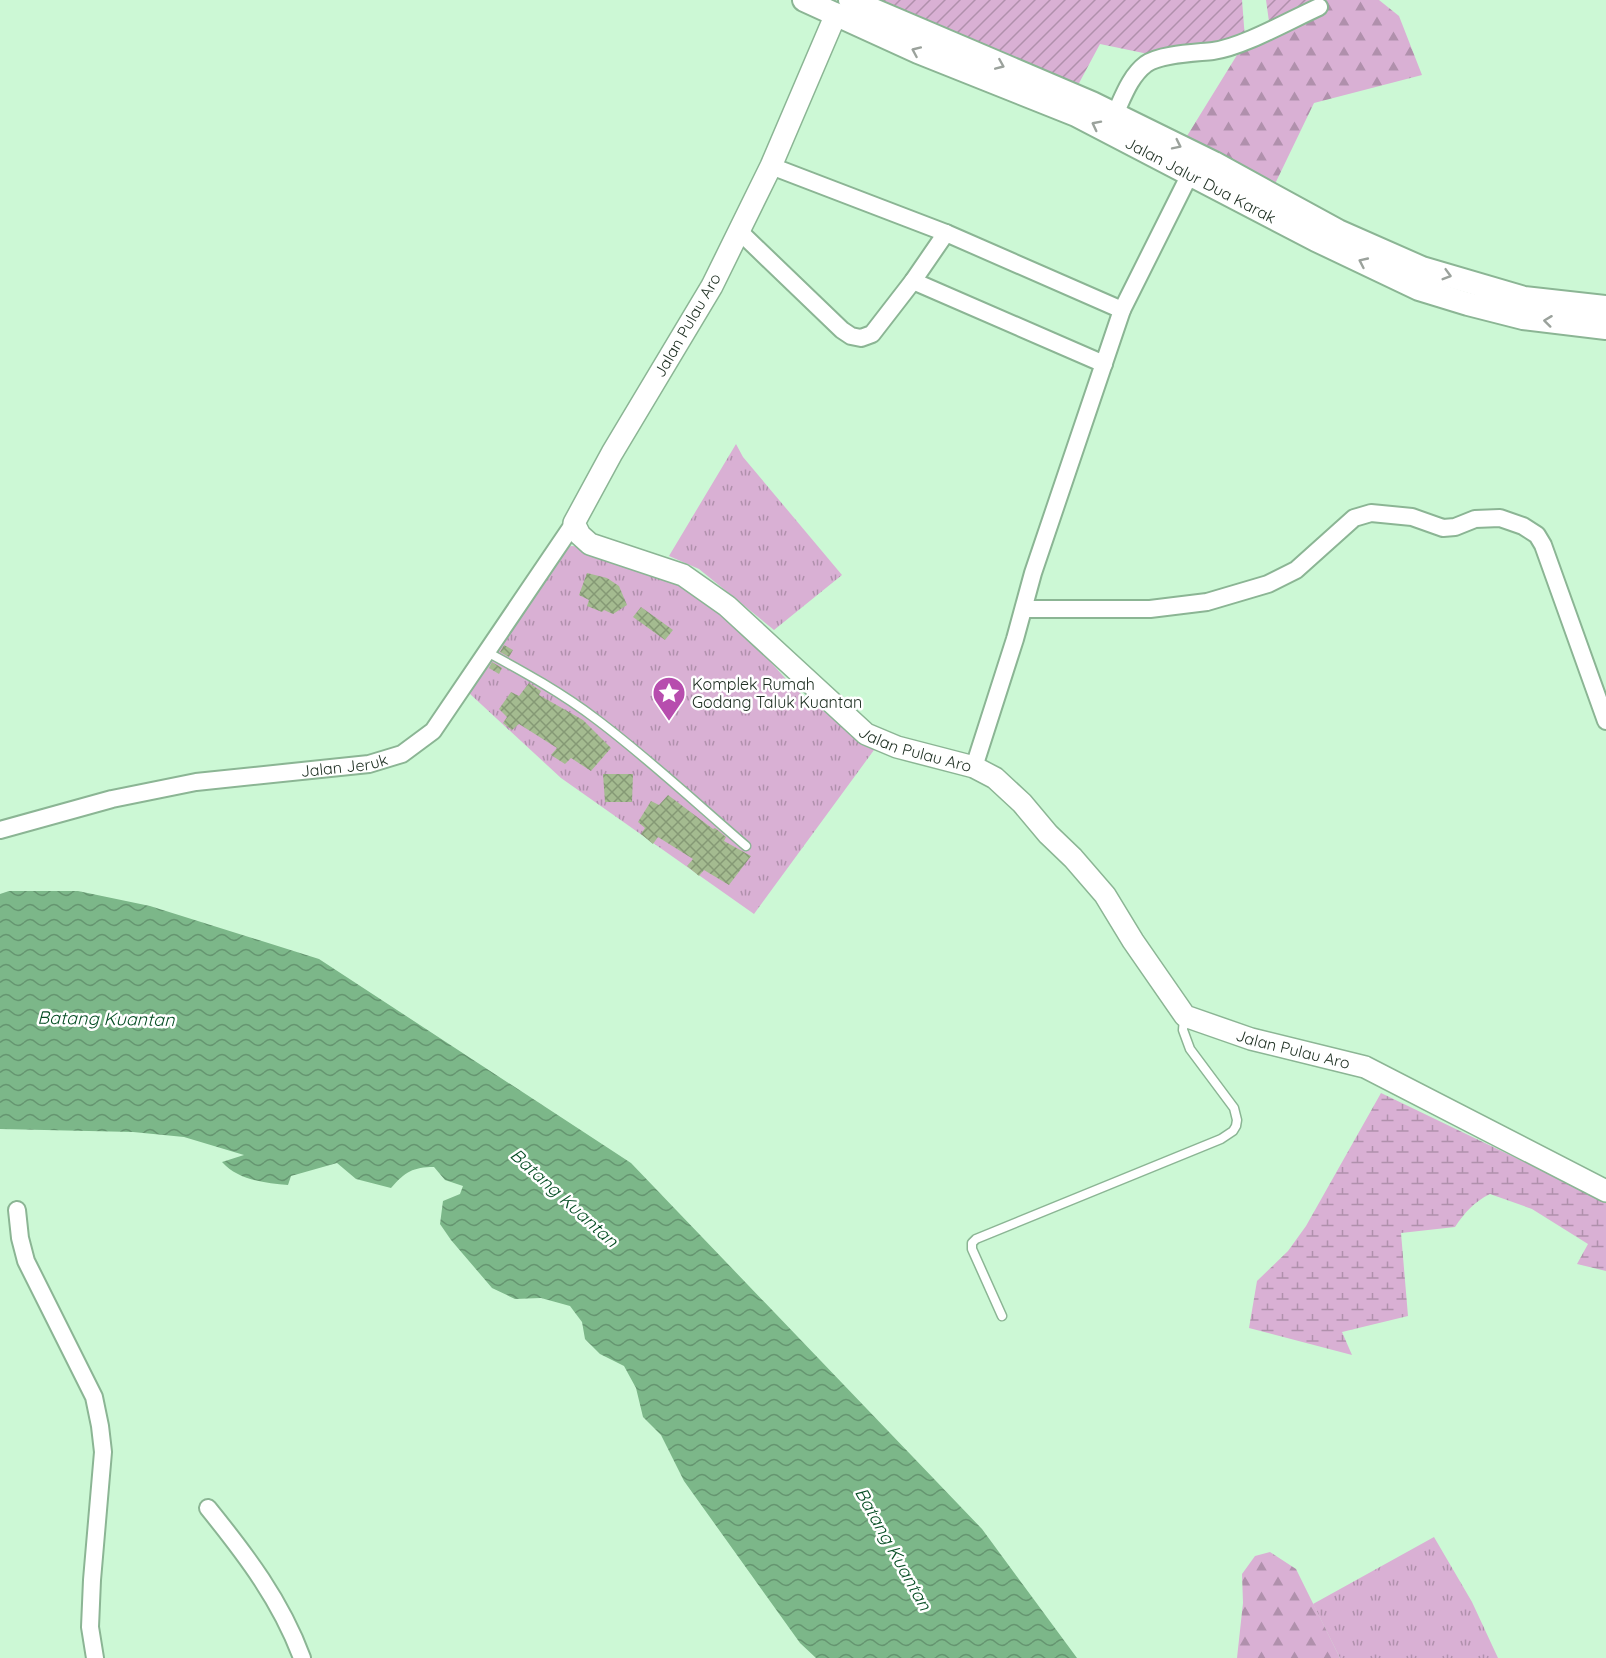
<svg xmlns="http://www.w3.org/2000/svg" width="1606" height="1658" font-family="Quicksand,sans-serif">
<defs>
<pattern id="grass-tufts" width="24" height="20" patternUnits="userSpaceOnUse" patternTransform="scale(1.5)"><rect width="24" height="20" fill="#d9b0d4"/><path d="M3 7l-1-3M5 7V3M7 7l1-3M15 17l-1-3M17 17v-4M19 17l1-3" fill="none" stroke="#b090ac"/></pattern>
<pattern id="forest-firs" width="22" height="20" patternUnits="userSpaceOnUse" patternTransform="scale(1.5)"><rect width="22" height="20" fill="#d9b0d4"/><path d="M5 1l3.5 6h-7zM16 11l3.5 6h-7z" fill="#b090ac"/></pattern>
<pattern id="wetland-marsh" width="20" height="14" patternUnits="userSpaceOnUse" patternTransform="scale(1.5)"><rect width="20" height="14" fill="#d9b0d4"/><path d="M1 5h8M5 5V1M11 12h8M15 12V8" fill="none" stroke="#b090ac"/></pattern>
<pattern id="garden-furrows" width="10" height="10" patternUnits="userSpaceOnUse" patternTransform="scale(1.5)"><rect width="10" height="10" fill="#d9b0d4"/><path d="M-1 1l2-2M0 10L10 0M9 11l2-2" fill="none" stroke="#b090ac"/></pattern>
<pattern id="water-waves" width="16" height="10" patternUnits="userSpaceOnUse" patternTransform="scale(1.5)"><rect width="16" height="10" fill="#7cb789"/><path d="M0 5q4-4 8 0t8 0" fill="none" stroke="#659570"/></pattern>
<pattern id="building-cross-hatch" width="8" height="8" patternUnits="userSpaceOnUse" patternTransform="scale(1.5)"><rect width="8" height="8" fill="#a4bb90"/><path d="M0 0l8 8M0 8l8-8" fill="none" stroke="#859975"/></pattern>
</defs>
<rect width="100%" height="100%" fill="#ccf8d5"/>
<!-- grass -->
<path fill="url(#grass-tufts)" d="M736,444L743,457L842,575L774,630L699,569L669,556Z
M572,546L584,547L679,583L711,606L749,638L795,689L874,750L754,914L561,778L469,693L565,547Z
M1434,1537L1472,1602L1498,1658H1340L1313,1604Z"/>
<!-- forest -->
<path fill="url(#forest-firs)" d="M1325,0H1379L1399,16L1422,75L1314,103L1274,186L1187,136L1237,55L1327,7Z
M1270,1552L1296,1569L1340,1658H1237L1243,1603L1242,1574L1255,1556Z"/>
<!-- wetland -->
<path fill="url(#wetland-marsh)" d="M1381,1093L1583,1190L1606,1203V1271L1577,1264L1588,1244L1532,1209L1490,1194C1474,1202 1465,1212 1455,1227L1401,1233L1408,1316L1342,1332L1352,1355L1249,1328L1257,1281L1288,1251L1306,1226Z"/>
<!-- garden -->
<path fill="url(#garden-furrows)" d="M874,0H1242L1245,39L1153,55L1100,44L1078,85Z
M1266,0H1325L1327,7L1271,36Z"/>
<!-- water -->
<path fill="url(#water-waves)" d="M9,891H78L150,906L319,959L631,1163L982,1529L1077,1658H816L800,1643L684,1481L661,1435L643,1417L636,1388L624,1366L600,1354L585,1339L582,1322L570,1306L541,1298L515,1299L492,1288L451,1240L440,1224L443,1201L460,1194L463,1186L445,1180L434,1167C413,1167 405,1172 391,1188L356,1179L337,1163L291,1176L288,1185C264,1183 238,1180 222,1162L244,1155L184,1137L133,1132L0,1129V894Z"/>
<!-- building -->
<path fill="url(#building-cross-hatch)" d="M587,573L607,578L619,586L627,605L613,614L604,610L602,612L587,606L589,600L579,595Z
M641,607L673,630L665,640L633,617Z
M504,645L513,650L509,657L500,652Z
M492,662L502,668L499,674L489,668Z
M529,683L541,691L539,695L583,720L611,748L591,771L571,758L565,764L551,755L557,748L519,724L512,730L503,723L507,717L499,709L511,692L519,696Z
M603,774H633L632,802H605Z
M668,795L713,829L715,828L726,837L724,841L751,856L729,885L704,870L699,876L687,866L693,859L658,837L653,844L641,834L645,828L638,822L651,801L659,805Z"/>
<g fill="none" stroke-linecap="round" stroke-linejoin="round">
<!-- service casing -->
<g stroke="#8bb594" stroke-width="11">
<path id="service" d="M487,652C524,672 562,693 596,719C648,758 696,803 746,846
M1002,1316L972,1249V1243L976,1239L1221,1139L1233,1131L1236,1126L1237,1120L1234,1108L1190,1049L1183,1030L1184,1018"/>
</g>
<!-- minor casing -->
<g stroke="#8bb594" stroke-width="20">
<g id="minor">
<path d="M1115,114C1123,97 1130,76 1146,64C1160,54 1195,53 1213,51C1243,47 1290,20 1319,7"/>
<path d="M771,166L946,233L1122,310"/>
<path d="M739,231L842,330L851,336L861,338L872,334L913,281L946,233"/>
<path d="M913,281L1104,364"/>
<path d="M1024,609H1150L1207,602L1268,584L1296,570L1354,518L1371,513L1412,517L1443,528L1455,527L1475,519L1500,518L1523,526L1537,535L1543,545L1606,721"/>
<path d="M974,767L1015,639L1033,573L1122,310L1190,174"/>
<path id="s1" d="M0,830L112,799L196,782L369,764L402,754L433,731L574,523"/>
<path d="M17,1210L20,1238L26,1261L94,1397L100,1426L103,1452L92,1580L90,1627L95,1658"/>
<path d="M208,1508C246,1555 281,1601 302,1658"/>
</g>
</g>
<!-- tertiary casing -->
<g stroke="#8bb594" stroke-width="24">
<g id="tertiary">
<path id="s2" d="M836,14L771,166L712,286L612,453L574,523L580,535L590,544L683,575L727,606L866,734L897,747L974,767L995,778L1022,803L1048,834L1073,858L1105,895L1133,941L1185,1016L1251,1039L1365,1067L1606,1191"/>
</g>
</g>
<!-- secondary casing -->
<g stroke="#8bb594" stroke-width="26">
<g id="secondary">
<path id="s3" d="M804,0L918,52L1076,115L1316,240L1419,289L1468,304L1523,318L1606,328"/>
<path d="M850,0L1092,103L1214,163L1338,231L1422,268L1524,298L1606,307"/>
</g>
</g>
<!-- service -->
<use href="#service" stroke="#fff" stroke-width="8"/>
<!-- minor -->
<use href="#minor" stroke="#fff" stroke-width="16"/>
<!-- tertiary -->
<use href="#tertiary" stroke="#fff" stroke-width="21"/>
<!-- secondary -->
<use href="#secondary" stroke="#fff" stroke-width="22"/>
</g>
<!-- one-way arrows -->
<defs><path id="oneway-chevron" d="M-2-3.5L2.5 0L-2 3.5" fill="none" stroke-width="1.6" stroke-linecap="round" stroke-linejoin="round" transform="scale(1.5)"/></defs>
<g stroke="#9ba29c">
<use href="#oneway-chevron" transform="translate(916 51) rotate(-156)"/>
<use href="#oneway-chevron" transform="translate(1000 65) rotate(23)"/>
<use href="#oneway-chevron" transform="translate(1096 125) rotate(-153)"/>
<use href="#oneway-chevron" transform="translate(1177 145) rotate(26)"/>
<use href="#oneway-chevron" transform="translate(1363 262) rotate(-155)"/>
<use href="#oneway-chevron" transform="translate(1447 275) rotate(16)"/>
<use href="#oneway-chevron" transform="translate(1548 321) rotate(-173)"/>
</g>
<!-- icons -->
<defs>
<g id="sight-pin" transform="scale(1.725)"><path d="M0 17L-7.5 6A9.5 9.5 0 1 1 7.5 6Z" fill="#b74dae" stroke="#fff"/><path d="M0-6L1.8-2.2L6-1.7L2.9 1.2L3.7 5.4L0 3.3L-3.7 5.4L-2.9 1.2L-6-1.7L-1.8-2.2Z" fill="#fff"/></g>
</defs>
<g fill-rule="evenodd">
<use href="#sight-pin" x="669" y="693"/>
</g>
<g text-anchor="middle" stroke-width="5" stroke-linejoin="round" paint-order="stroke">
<!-- street labels -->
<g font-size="16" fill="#203124" stroke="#fff">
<text dy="6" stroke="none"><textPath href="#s3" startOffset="436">Jalan Jalur Dua Karak</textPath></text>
<text transform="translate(687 325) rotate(-60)" y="6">Jalan Pulau Aro</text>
<text dy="6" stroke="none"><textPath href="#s2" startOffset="993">Jalan Pulau Aro</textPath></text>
<text dy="6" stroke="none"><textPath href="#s1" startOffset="351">Jalan Jeruk</textPath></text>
<text dy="6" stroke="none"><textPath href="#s2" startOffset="1497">Jalan Pulau Aro</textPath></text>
</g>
<!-- poi labels -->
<g font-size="16" fill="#203124" stroke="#fff" text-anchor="start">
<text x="692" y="690">Komplek Rumah<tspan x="692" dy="18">Godang Taluk Kuantan</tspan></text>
</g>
<!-- water labels -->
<g font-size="18" font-style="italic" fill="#064e24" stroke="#fff">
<text transform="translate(106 1019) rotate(1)" y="6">Batang Kuantan</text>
<text transform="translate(564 1198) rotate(42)" y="6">Batang Kuantan</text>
<text transform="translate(893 1549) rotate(61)" y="6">Batang Kuantan</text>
</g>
</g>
</svg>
